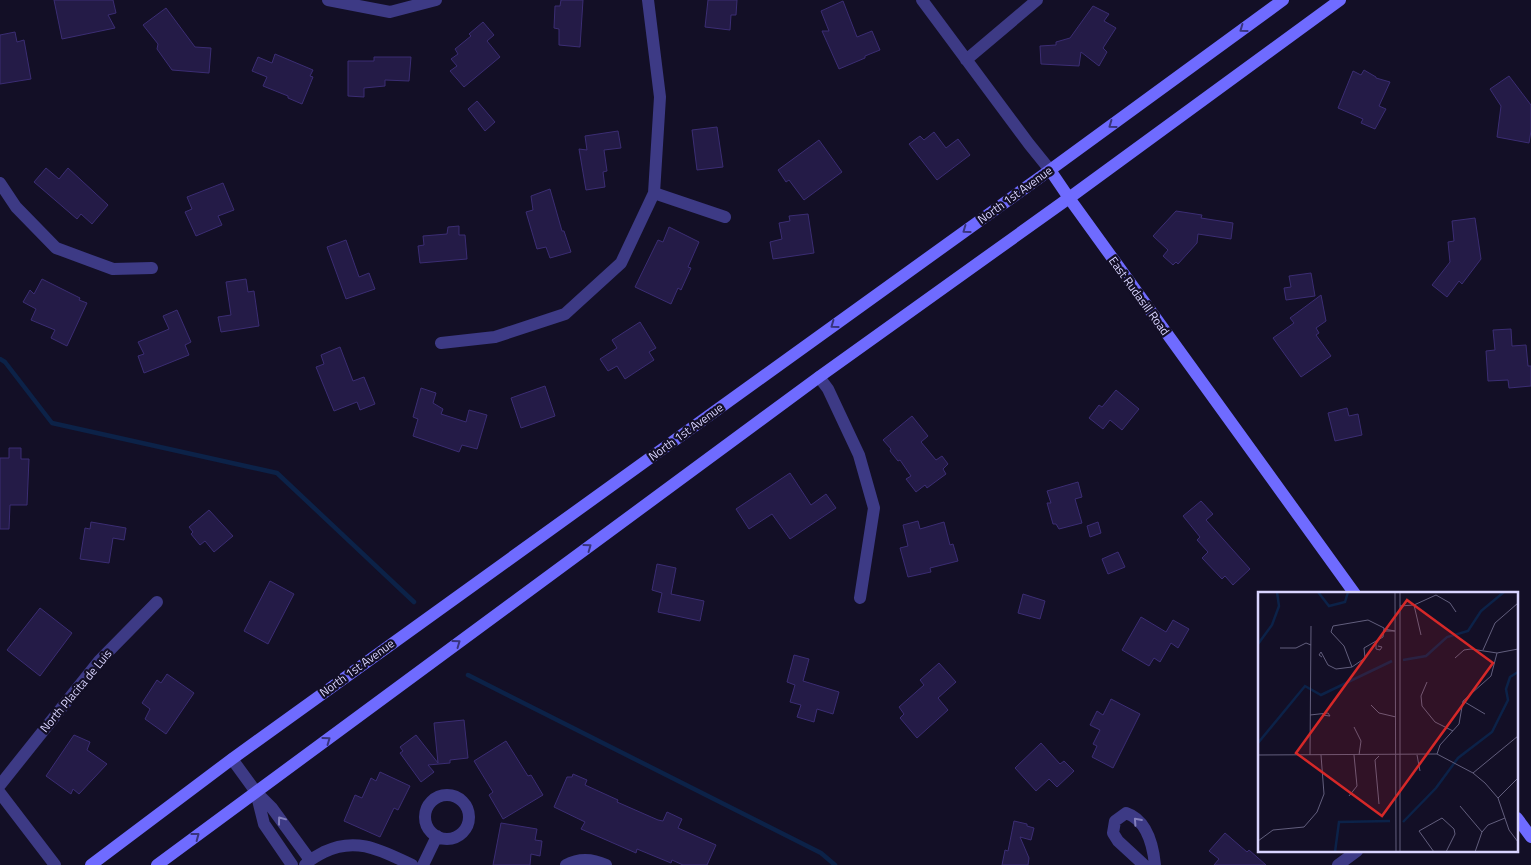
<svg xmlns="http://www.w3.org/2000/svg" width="1531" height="865" font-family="'Titillium Web',sans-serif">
<rect width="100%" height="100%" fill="#130f26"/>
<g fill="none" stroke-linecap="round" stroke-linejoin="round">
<!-- stream -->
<path stroke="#0c2248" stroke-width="4.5" d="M0,359L5,362L52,423L277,473L414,602
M468,675L821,853L835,865"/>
</g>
<!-- building -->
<path fill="#241b47" stroke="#3b2d73" d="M54,0H113L116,13L108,15L115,28L62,39Z
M561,0H583L580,47L559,45V29L554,28L555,6H560Z
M708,0H737L736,15H731L730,30L705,27Z
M843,1L857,37L872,31L880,50L865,56V58L839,69L822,31H829L821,11Z
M1093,6L1109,14L1104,21L1116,28L1103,48L1107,52L1099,66L1081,52L1079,66L1041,64L1040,46L1056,45V42L1070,38Z
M166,8L195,47L211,48L209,73L172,70L157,49L158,44L143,25Z
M483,22L494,35L487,41L500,57L464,87L450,71L457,66L451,59L458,54L455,49L471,36L469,34Z
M15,32L17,42L24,40L31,79L0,84V35Z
M275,54L313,70L310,76L313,77L302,104L288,98V96L263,86L267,77L252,71L258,57L272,63Z
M374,57H411L409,81L385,80V86L364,88V97L348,96V61H374Z
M1364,70L1376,77V78L1390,82L1379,106L1386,109L1375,129L1361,123L1363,119L1338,108L1353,71L1361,75Z
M1509,76L1531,105V131L1529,143L1497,137L1501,106L1490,89Z
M477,101L495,122L485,131L468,109Z
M717,127L723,167L697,170L692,130Z
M618,131L621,148L604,150L607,171L603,172L605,187L586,190L579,149L587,150L585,136Z
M934,132L946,148L958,139L970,155L937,180L909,144L920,136L924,140Z
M819,140L842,172L804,200L789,180L786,182L778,170Z
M46,168L59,179L68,168L108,205L92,224L81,214L77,219L34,182Z
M223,183L234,210L218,216L222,225L196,236L185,212L192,209L187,197Z
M550,189L562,231H564L571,252L550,258L546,247L537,249L526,212L533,210L531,196Z
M1176,211L1202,215L1201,218L1233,223L1231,239L1198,234L1197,243L1178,264L1176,262L1173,265L1163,256L1168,250L1153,236Z
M808,214L814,253L773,259L770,242L782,239L779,223L790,221L789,216Z
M1475,218L1481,259L1462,284L1459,281L1447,297L1432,285L1450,262L1448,242L1454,241L1452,221Z
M459,226V235H465L467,259L420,263L418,246L424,245L423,236L447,234L448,227Z
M669,227L699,242L688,267L691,268L681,290L678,288L671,304L635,287L658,240L663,242Z
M346,240L359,277L369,273L375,289L346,299L327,247Z
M1311,273L1315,296L1286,300L1284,288L1291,287L1289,276Z
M42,279L80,298L79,300L87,303L67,346L51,338L55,330L31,320L36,309L23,302L30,290L34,294Z
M246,279L248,292L254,291L259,326L221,332L218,317L231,315L226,282Z
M1321,295L1326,321L1316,328L1319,333L1316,335L1331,356L1301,377L1273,338L1294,323L1290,318Z
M177,310L191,342L185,345L189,355L144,373L138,356L144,354L138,342L169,329L163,316Z
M640,322L656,348L649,352L654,360L625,379L617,366L608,371L600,359L617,348L612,340Z
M1511,329L1512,346L1526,345L1528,366H1531V386L1509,388L1508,380L1488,381L1486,351L1495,350L1493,330Z
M340,347L353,381L364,377L375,404L360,410L357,402L334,411L316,367L324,364L321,355Z
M545,386L555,416L521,428L511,398Z
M421,388L436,393L433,403L443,409L441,414L466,422L469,410L487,415L477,449L462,445L459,452L413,436L418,419L413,417Z
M1116,390L1139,409L1122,430L1110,420L1103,429L1089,418L1099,405L1102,407Z
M1347,408L1349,416L1358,414L1362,435L1335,441L1328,413Z
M912,416L928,436L921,442L936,460L942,456L948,464L943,469L946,474L927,488L925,485L916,492L906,479L911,476L900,460L898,461L890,451L891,449L883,440Z
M9,448H21V459H29L27,505H10L9,529H0V458H9Z
M790,473L811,505L826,494L836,508L790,539L772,514L749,529L736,509Z
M1078,482L1082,497L1075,499L1082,523L1059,529L1056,524H1053L1047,503H1051L1047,491Z
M1201,501L1213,514L1206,520L1250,569L1233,585L1225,576L1222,579L1202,558L1208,552L1197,540L1200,537L1183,516Z
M209,510L233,536L214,552L205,541L200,545L191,534L193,532L189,527Z
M918,521L920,529L944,522L950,545L953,544L958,561L930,568L931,572L908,577L900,548L908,546L903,525Z
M91,522L126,528L124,540L113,538L109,563L80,559L85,528L90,529Z
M1098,522L1101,533L1090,537L1087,526Z
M1118,552L1125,567L1108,574L1102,559Z
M657,564L676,568L671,594L704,601L700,621L658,612L662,593L652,590Z
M270,581L294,594L268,644L244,631Z
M1023,594L1045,601L1040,619L1018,613Z
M40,608L72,633L40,676L7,650Z
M1141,617L1166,632L1173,620L1189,629L1178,648L1171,643L1160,662L1154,658L1149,666L1122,650Z
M794,655L809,659L803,681L839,692L833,714L817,709L814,722L797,717L801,705L790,702L795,685L787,682Z
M939,663L956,682L938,698L948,710L917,738L900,718L904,714L899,707L924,685L920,680Z
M167,674L194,693L166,734L145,719L150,709L142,703L157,680L161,683Z
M1111,699L1140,714L1113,768L1092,757L1097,746L1093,744L1100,730L1090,725L1097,711L1103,715Z
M464,720L468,758L450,760V763L428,765L434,772L421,782L400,753L403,751L400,747L416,735L438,763L434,723Z
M74,735L90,742L87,750L107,764L79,794L73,789L71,794L46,776Z
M506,741L528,776L531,775L543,795L503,819L489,795L493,792L474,761Z
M1041,743L1060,764L1064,761L1074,771L1057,787L1049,779L1036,791L1015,768Z
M380,772L410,786L398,810L394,808L380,837L344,821L355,795L362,798L371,778L376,781Z
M573,774L587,780L585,785L618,800L617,802L658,820L663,821L667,812L682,819L678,828L716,845L707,865H683L672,860L671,863L637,849L636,853L581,829L585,822L554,807L567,777H572Z
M1014,821L1027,824V826L1034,828L1031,840L1020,837L1029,858L1028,865H1002L1005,850L1008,851Z
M501,823L537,829L535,840L542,841L540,856L531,854L530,865H493Z
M1225,833L1247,852L1249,850L1266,865H1214L1219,859L1209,851Z"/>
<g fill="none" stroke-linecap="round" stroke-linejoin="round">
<!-- street -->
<path stroke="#3d3a85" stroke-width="12" d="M328,0L390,12L436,0
M922,0L1029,144L1050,170
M966,60L1037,0
M0,183L16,207L56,248L113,269L152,268
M654,193L725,217
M441,343L495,337L565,314L621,263L654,193L660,97L648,0
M819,377L828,389L859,455L874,508L860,598
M232,759L256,792
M0,785L99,661L157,602
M0,793L55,865
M425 817a22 22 0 1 1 44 0a22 22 0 1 1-44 0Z
M292,865L264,824L256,792L272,808L310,860
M305,865C310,859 317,856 324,852C357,836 382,851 412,865
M423,865L437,836
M566,865C579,858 593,859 606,865
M1144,865L1118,841L1113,833L1115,821L1126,813C1147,820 1153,845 1155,865
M1338,865L1357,851"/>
<!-- secondary -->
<path stroke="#6f6bff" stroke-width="12" d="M1050,170L1069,198L1355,594
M1517,818L1531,837
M91,865L232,759L1050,170L1283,0
M157,865L819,377L1069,198L1340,0"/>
</g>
<!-- one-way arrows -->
<defs><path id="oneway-chevron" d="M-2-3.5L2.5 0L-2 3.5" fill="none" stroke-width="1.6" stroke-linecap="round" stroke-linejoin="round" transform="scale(1.25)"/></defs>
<g stroke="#38347d">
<use href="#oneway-chevron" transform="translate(1243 29) rotate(144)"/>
<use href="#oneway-chevron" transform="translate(1112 125) rotate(144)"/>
<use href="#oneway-chevron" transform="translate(966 230) rotate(144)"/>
<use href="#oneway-chevron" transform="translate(834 325) rotate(144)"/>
<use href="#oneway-chevron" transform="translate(588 547) rotate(-36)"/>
<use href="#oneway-chevron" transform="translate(457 643) rotate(-36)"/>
<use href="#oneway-chevron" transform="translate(327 740) rotate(-36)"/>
<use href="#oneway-chevron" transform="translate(196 836) rotate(-37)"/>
</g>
<g stroke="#837fbc">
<use href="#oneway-chevron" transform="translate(281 820) rotate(-127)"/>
<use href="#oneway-chevron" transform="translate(1137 821) rotate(-132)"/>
</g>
<g text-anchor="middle" stroke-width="4.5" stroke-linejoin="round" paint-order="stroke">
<!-- street labels -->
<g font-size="12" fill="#d9d4ff" stroke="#130f26">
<text transform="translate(1015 195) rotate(-36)" y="4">North 1st Avenue</text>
<text transform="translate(1139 296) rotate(54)" y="4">East Rudasill Road</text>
<text transform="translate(686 432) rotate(-36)" y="4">North 1st Avenue</text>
<text transform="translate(357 668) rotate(-36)" y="4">North 1st Avenue</text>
<text transform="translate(76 691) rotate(-50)" y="4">North Placita de Luis</text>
</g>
</g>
<!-- overview -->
<g transform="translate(1258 592)">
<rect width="260" height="260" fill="#130f26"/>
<path fill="none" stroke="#0c2248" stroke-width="2.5" d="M60,0L71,14L87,10L90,0M0,52L14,33L21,14L19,0M145,68L168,64L189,45L210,39L223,19L246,0M0,151L47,94L63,103L134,69M145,230L178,196L200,166L234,140L250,108L248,97L252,85L260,80M77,260L81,230L132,229"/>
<path fill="none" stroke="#625e7d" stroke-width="1" d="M137,0L138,260M142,0V260M156,13L163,43M142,14L156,13L178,3L192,11L198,20M126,37L137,39H127M118,50V57L122,58L124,55L120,54M22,56H38L48,51L53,53M225,58L237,31L260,11M64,65L61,63L63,60L70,73L78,77L94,75L107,66L106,56L125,45L126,36L110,28L75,34L73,40L86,54L94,75M197,66L206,58L213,57L239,61L260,57M169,90L163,104L164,114L177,130L195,139M205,109L227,122M113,113L121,121L138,125M52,123L70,121L72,124L64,123M96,135L103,149L101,163M179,162L182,153L201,132L205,109L233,84L239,61M0,163L179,162L215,181L227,191L240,206L251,238L260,250M52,163L53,34M159,163L162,179M215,181L260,144M91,204L99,194L96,163M240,206L260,186M121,212L117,168L121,164M202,214L224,240M0,249L15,238L46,235L59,220L66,202L63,163M176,260L161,239L184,226L196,237L197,242L188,260M217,260L224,240L230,233L247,226"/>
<path fill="#d62828" fill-opacity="0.15" stroke="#d62828" stroke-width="2.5" d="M149,8L235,71L124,224L38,161Z"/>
<rect width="260" height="260" fill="none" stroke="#d9d4ff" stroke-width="2.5"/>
</g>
</svg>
